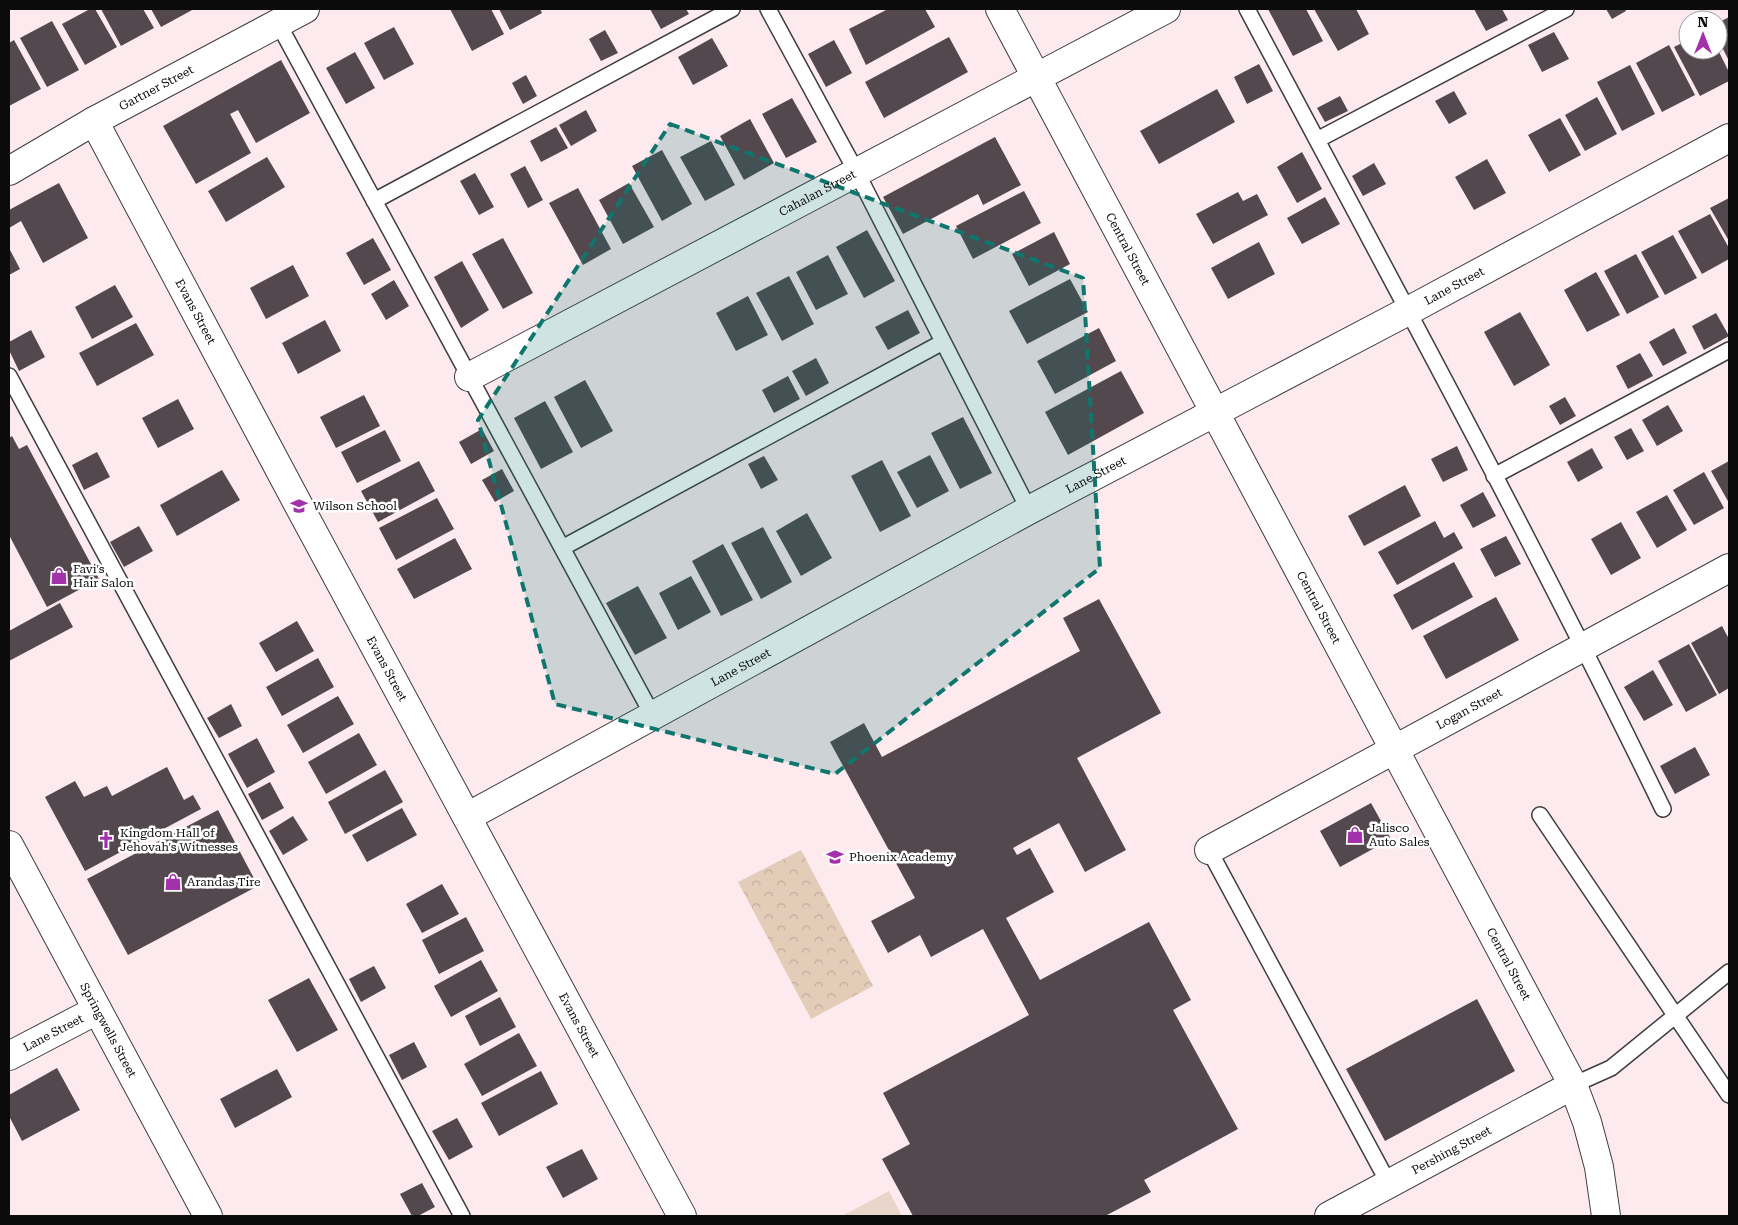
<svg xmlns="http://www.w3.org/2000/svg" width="1738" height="1225" font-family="'Roboto Serif',serif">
<defs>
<pattern id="park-crowns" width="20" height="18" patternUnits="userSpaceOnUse" patternTransform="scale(1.25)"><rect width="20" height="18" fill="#e3ccb8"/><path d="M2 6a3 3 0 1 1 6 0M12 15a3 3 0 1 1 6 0" fill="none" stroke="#c1ae9d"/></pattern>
</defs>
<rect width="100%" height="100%" fill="#fdeaee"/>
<!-- park -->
<path fill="url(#park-crowns)" d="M801,850L873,986L811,1019L738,882Z"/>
<!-- pitch -->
<path fill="#ebd4c9" d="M889,1191L902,1216H842Z"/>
<!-- building -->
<path fill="#52484e" d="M90,9H95L117,47L85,65L62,24Z
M101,9H143L154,28L121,46Z
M151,9H194L161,27Z
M450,9H491L504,34L472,51Z
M499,9H540L542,13L510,30Z
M650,9H686L689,14L661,29Z
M888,9H925L935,27L866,65L849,29Z
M1268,9H1306L1323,41L1293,56Z
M1314,9H1356L1369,34L1338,51Z
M1474,9H1502L1508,20L1486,31Z
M1606,9H1625L1626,11L1612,19Z
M1729,17V61L1718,39V23Z
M52,21L79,70L47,87L20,38Z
M394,27L414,64L384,80L364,43Z
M605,30L618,53L601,61L589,39Z
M1554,32L1569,59L1542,72L1528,45Z
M949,37L968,72L884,118L865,82Z
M712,38L728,66L693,85L678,57Z
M14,40L41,89L9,106V43Z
M834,40L852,73L826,87L808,54Z
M1688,40V50H1718L1729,72V81L1700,96L1674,47Z
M1669,45L1695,95L1662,112L1636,63Z
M355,52L375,88L346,104L326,68Z
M281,60L310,113L256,143L238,110L230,114L251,153L196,184L163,126Z
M1259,64L1273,91L1247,104L1234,77Z
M1630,65L1655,114L1622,131L1597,82Z
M526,75L537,96L523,104L512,83Z
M1217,89L1235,122L1159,164L1140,131Z
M1454,91L1467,114L1449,124L1435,101Z
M1340,96L1348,111L1325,122L1317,108Z
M1597,97L1617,134L1585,151L1565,115Z
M792,98L817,142L786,158L762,114Z
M586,110L597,131L571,146L559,125Z
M1560,118L1581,155L1549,172L1528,135Z
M750,119L774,163L744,180L720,136Z
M556,127L568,148L541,162L530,141Z
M995,137L1021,185L983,205L978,194L903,234L883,197Z
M711,141L735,185L705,201L680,157Z
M662,150L692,204L662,221L632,166Z
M1302,152L1322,189L1297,203L1277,167Z
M267,157L285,187L226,222L208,191Z
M1487,159L1506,193L1474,210L1455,177Z
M1374,163L1386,184L1363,196L1352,176Z
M525,166L543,200L528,208L510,174Z
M475,173L494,207L479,215L460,181Z
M59,183L88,238L43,263L21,221L9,228V210Z
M629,183L654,227L623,244L599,200Z
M578,188L611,249L583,265L549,203Z
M1024,191L1041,223L973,259L956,226Z
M1238,192L1243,201L1257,194L1268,215L1213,244L1196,214Z
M1325,197L1340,224L1302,244L1287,218Z
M1729,198V241L1710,208Z
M1710,214L1729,248V259L1702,274L1678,231Z
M867,230L895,281L864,298L836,247Z
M1054,232L1070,264L1029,286L1012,254Z
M1673,235L1697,278L1665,295L1641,252Z
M373,238L391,270L364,285L346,253Z
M503,238L533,293L503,309L472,254Z
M1259,242L1275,274L1228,299L1211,268Z
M9,248L20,269L9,275Z
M1636,254L1659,297L1627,314L1604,271Z
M828,255L848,294L816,310L796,272Z
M462,261L489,310L461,328L434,277Z
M293,265L309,296L266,319L250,288Z
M1596,272L1620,315L1587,332L1564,290Z
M789,276L814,324L782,341L756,293Z
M1070,279L1088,312L1027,344L1009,311Z
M394,280L409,306L386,320L371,294Z
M115,285L133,317L92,339L75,307Z
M748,296L768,335L736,351L716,313Z
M908,310L920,333L888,350L875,327Z
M1520,312L1550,365L1514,386L1484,332Z
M1716,313L1729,336L1704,350L1692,326Z
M325,320L341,351L298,374L282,343Z
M136,323L154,355L97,386L79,353Z
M1099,328L1116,361L1055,394L1037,361Z
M1674,328L1687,353L1663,366L1649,342Z
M31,330L45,357L19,371L9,350V342Z
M1640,353L1653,376L1628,389L1616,366Z
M816,358L829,383L806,396L792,371Z
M1121,371L1144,413L1068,455L1045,412Z
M788,376L800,399L774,413L762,390Z
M585,380L613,431L581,448L554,397Z
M364,395L380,426L336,448L320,417Z
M1565,397L1576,416L1560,425L1549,406Z
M178,399L194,429L158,448L142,418Z
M545,401L573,452L541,469L514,418Z
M1668,405L1683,431L1657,446L1642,420Z
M963,417L992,473L960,489L931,433Z
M1631,428L1644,451L1627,460L1614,437Z
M482,429L494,451L471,464L459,442Z
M385,430L401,461L357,483L341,452Z
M12,436L19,449L27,445L99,579L47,607L9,535V438Z
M1457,446L1468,470L1443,482L1431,459Z
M1592,448L1603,468L1578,482L1567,462Z
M97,452L110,477L84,490L72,465Z
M930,455L949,491L917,508L897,472Z
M764,456L778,480L761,489L748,464Z
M882,460L911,516L880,532L851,476Z
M419,461L435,491L378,522L361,491Z
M1729,461V503L1711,471Z
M502,469L514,491L495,502L482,480Z
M222,470L240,500L177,536L160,505Z
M1704,472L1724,508L1694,525L1673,490Z
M1405,485L1421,516L1364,546L1348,516Z
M1483,492L1496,516L1473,528L1460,505Z
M1667,495L1687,530L1657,548L1636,512Z
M437,498L454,529L396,560L379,528Z
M807,513L832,558L801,576L776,531Z
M1435,521L1444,538L1454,532L1463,548L1397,585L1378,552Z
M1621,522L1641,558L1611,575L1591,539Z
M139,526L153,551L124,567L110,542Z
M763,527L792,582L761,599L731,543Z
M1506,536L1521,564L1495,577L1480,549Z
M455,538L472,569L414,599L397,569Z
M723,544L753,600L721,616L692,561Z
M1454,562L1473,597L1412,630L1393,595Z
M691,576L711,612L678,630L659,593Z
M638,586L667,638L635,655L606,603Z
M1496,597L1519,640L1446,679L1423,636Z
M1099,599L1161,713L1077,758L1126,850L1085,872L1059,823L1013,848L1017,855L1030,848L1054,892L1006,918L1040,980L1149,922L1191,1000L1173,1010L1238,1129L1144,1180L1151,1192L1105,1216H913L882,1159L910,1144L883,1093L1029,1015L983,929L931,957L920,935L888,953L871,921L915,898L830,742L864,723L882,757L1080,651L1063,618Z
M60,603L73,627L9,661V631Z
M297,621L314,651L276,672L259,643Z
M1722,626L1729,639V688L1719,694L1691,643Z
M1689,644L1717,695L1686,712L1658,661Z
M318,658L334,687L282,716L266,687Z
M1653,670L1673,705L1644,721L1624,687Z
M338,696L354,724L303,753L287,725Z
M231,704L242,726L219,738L207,718Z
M359,733L377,765L326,794L308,762Z
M257,738L275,772L247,788L228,754Z
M1695,747L1710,775L1675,794L1660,766Z
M167,767L184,800L193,795L201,809L85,871L45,797L75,781L84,797L107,786L112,796Z
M385,770L403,802L345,834L328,802Z
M270,782L284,808L262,820L248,794Z
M1371,803L1391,839L1340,867L1320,831Z
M402,808L417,835L367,862L352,835Z
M218,810L258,886L128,955L87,879Z
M293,816L308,840L283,855L269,831Z
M442,884L459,914L422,933L406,904Z
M466,917L484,951L439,974L422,940Z
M481,960L498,991L451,1017L434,986Z
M374,966L386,988L361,1002L349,979Z
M309,978L338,1030L297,1052L268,1000Z
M500,997L516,1027L480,1046L465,1016Z
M1477,999L1515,1071L1385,1141L1346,1069Z
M519,1033L537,1066L482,1096L464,1064Z
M414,1042L427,1067L402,1080L389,1055Z
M57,1068L80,1110L22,1141L9,1116V1095Z
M277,1069L292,1097L235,1128L220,1099Z
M541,1071L558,1104L499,1136L481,1103Z
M457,1118L473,1147L449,1160L432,1131Z
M582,1149L598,1179L563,1198L546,1167Z
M422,1183L435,1207L418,1216H412L400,1194Z"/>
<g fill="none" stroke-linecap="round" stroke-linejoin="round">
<!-- service casing -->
<g stroke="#3e3e3e" stroke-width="18">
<path id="service" d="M768,9L857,173L1029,510
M1247,9C1388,274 1532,538 1663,809
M278,23L653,716
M1317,140L1566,9
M374,201L732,9
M9,376L462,1216
M1494,476L1729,350
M562,548L943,342
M1540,815L1729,1095
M1209,850L1389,1184
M1573,1085L1611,1068L1729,972"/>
</g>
<!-- minor casing -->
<g stroke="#3e3e3e" stroke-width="30">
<g id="minor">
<path id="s1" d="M94,121L299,506L682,1216"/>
<path id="s2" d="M9,171L94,121L305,9"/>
<path id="s3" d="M469,377L1166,9"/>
<path id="s4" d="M467,817L1029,510L1408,311L1729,138"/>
<path id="s5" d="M1209,850L1729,568"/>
<path id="s6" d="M9,1056L97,1010"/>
<path id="s7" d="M1329,1216L1573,1085"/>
</g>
</g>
<!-- tertiary casing -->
<g stroke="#3e3e3e" stroke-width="30">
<g id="tertiary">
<path id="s8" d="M1000,9L1573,1085L1587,1122L1599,1167L1606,1216"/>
<path id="s9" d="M9,845L208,1216"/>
</g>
</g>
<!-- service -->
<use href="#service" stroke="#fff" stroke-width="15"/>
<!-- minor -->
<use href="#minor" stroke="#fff" stroke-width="28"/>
<!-- tertiary -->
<use href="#tertiary" stroke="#fff" stroke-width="28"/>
</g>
<!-- marked area -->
<path fill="#0f766e" fill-opacity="0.2" stroke="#0f766e" stroke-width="4" stroke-dasharray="10 6" stroke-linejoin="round" d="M670,124L1083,278L1100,568L835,774L555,704L478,420Z"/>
<!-- icons -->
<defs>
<g id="school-bare" transform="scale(1.35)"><path d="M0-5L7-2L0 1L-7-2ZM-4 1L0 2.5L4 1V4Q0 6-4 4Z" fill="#a431ac" stroke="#fff" stroke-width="2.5" paint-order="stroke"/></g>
<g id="shop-bare" transform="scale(1.35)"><path d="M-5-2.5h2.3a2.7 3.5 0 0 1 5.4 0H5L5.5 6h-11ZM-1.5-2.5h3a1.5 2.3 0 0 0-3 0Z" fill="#a431ac" stroke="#fff" stroke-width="2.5" paint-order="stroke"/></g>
<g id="church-bare" transform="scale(1.35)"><path d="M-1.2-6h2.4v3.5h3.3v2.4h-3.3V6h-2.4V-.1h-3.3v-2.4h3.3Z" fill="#a431ac" stroke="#fff" stroke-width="2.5" paint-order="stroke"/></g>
</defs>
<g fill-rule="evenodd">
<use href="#school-bare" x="299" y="506"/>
<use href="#shop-bare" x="59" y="576"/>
<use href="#shop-bare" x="1355" y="835"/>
<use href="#church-bare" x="106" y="840"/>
<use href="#school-bare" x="835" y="857"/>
<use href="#shop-bare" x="173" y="882"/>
</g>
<g text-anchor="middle" stroke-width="5" stroke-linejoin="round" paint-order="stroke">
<!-- street labels -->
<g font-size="12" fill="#0b0b0b" stroke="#fff">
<text dy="4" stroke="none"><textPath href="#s2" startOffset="169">Gartner Street</textPath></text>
<text dy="4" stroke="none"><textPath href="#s3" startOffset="394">Cahalan Street</textPath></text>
<text dy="4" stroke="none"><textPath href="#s8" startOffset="272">Central Street</textPath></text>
<text dy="4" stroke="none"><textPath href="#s4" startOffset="1121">Lane Street</textPath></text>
<text dy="4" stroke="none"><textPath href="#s1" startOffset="216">Evans Street</textPath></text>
<text dy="4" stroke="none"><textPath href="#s4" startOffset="716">Lane Street</textPath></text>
<text dy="4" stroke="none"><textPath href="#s8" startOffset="678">Central Street</textPath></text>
<text dy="4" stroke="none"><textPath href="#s4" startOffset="312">Lane Street</textPath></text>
<text dy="4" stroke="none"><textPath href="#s1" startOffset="621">Evans Street</textPath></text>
<text dy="4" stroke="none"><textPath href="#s5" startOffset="296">Logan Street</textPath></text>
<text dy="4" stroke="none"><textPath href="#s8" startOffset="1082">Central Street</textPath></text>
<text dy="4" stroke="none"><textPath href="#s1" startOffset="1026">Evans Street</textPath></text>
<text dy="4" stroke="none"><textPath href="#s9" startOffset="210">Springwells Street</textPath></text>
<text dy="4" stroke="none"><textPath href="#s6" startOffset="50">Lane Street</textPath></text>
<text dy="4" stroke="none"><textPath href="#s7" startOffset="139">Pershing Street</textPath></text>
</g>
<!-- poi labels -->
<g font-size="12" fill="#0b0b0b" stroke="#fff" text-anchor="start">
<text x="313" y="510">Wilson School</text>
<text x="73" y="573">Favi's<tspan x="73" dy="14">Hair Salon</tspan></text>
<text x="1369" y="832">Jalisco<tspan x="1369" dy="14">Auto Sales</tspan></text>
<text x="120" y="837">Kingdom Hall of<tspan x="120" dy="14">Jehovah's Witnesses</tspan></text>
<text x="849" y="861">Phoenix Academy</text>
<text x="187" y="886">Arandas Tire</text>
</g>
</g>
<!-- border -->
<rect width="1738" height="1225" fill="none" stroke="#0b0b0b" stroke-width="20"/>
<!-- north arrow -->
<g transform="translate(1703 35)"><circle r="24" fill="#ffffff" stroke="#9d9d9d"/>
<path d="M0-4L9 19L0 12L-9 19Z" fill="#a431ac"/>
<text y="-8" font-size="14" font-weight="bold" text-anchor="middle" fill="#0b0b0b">N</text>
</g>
</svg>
